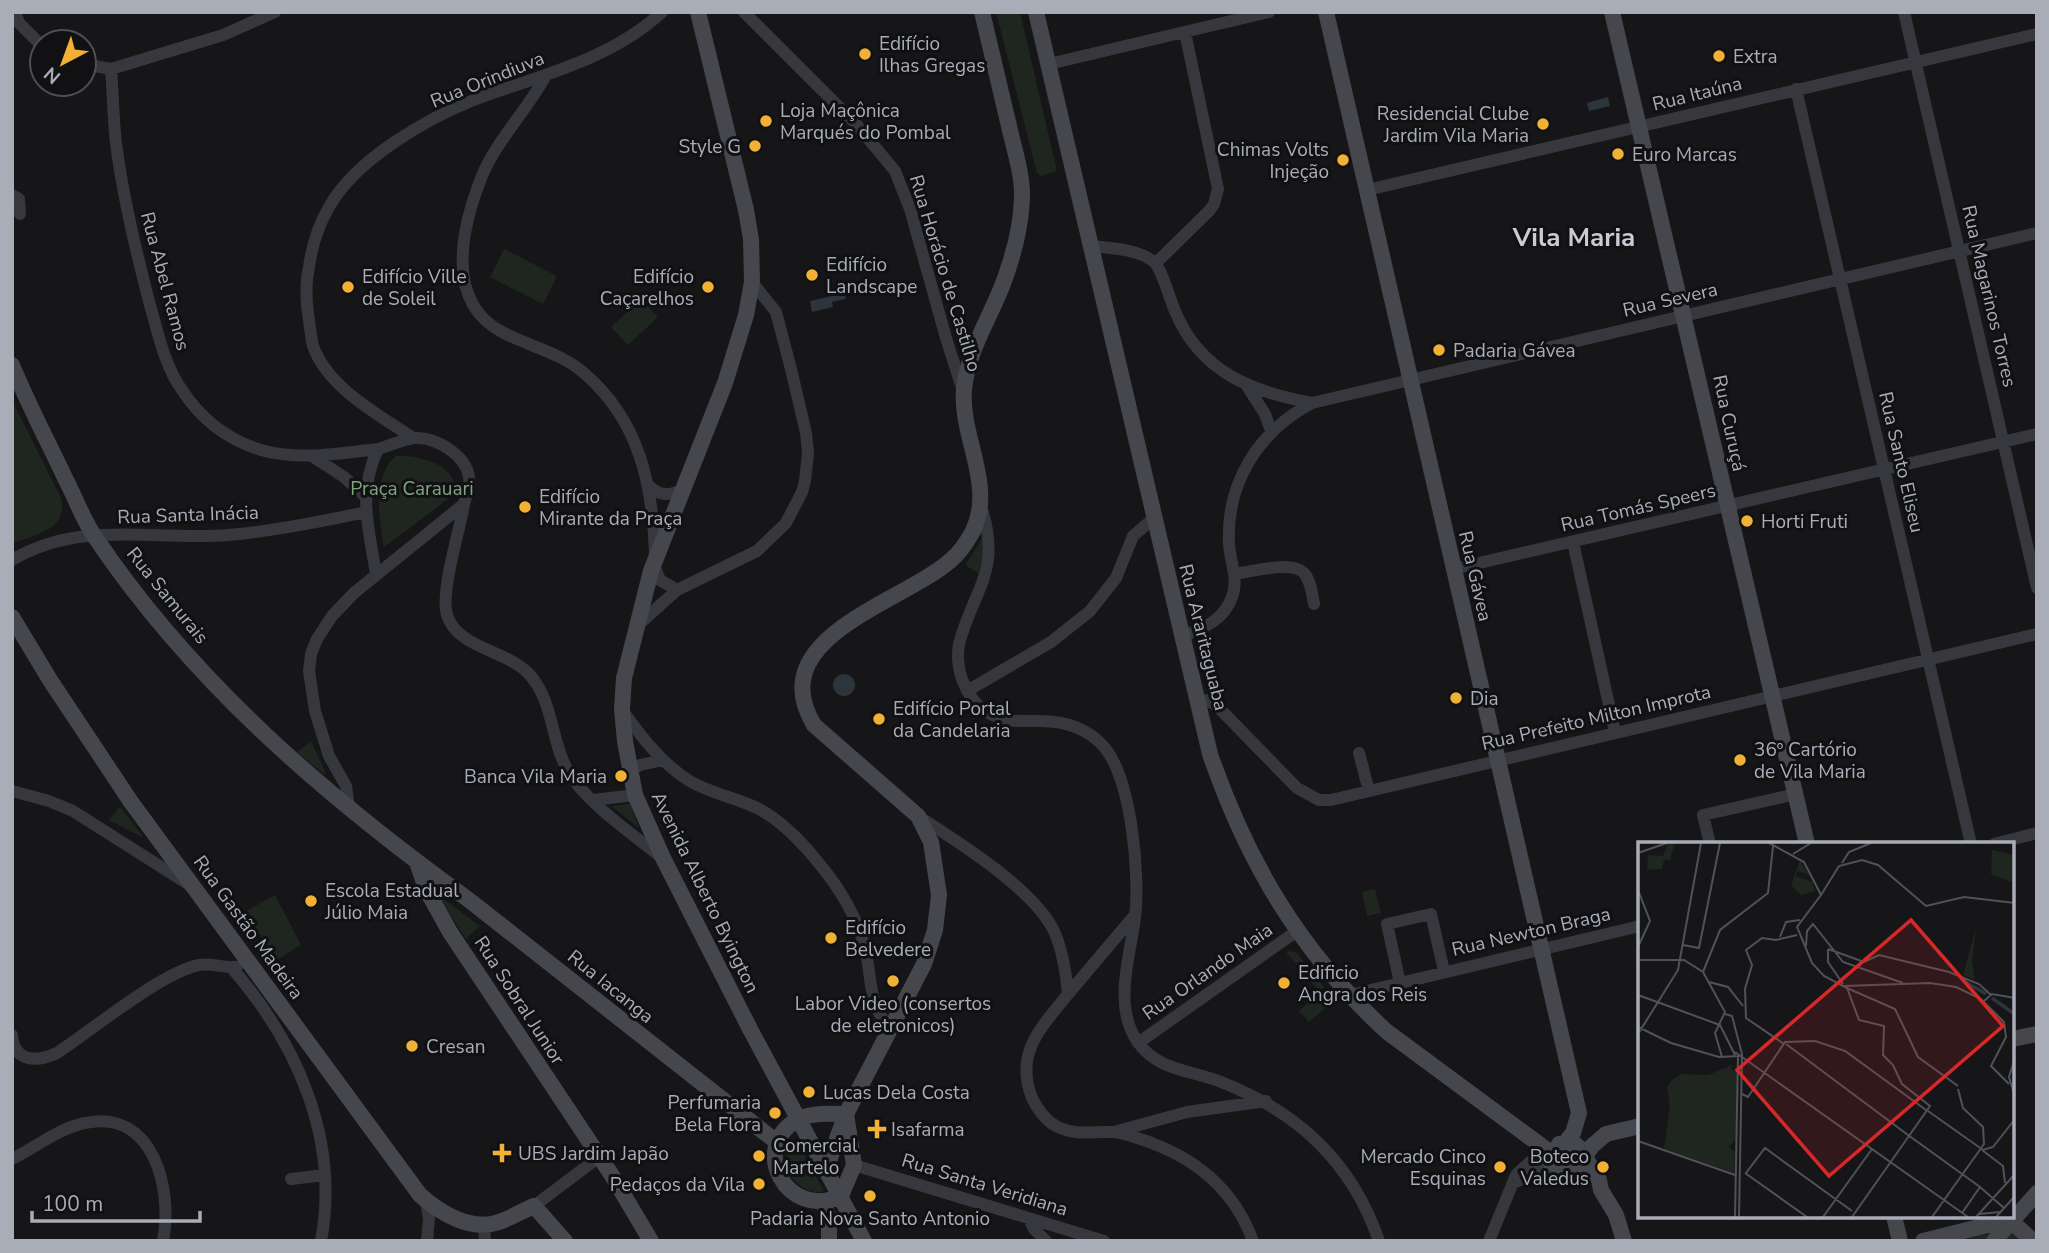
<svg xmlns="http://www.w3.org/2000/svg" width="2049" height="1253" font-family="'Nunito Sans',sans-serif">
<rect width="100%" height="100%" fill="#161618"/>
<!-- green -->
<path fill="#1e261f" d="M996,12H1020L1057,171L1041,176L1037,173Z
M504,249L557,276L543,304L490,277Z
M641,299L658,317L628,345L611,327Z
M12,400L61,498C69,530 35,534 12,544Z
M396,456C418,454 465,467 452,496L384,547C379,521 372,475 396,456Z
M983,537L987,548L978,573L965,565Z
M311,741L326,773L325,775L297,752Z
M630,804L639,828L611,806Z
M120,806L122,809L144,838L109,820Z
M1375,889L1381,913L1367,916L1362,892Z
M437,894L480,926L466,939Z
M275,895L301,945L275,961L246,911Z
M1291,951L1297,953L1324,987L1319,991L1286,952Z
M1320,993L1330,1004L1309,1022L1299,1011Z
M796,1140L824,1191C798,1198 773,1162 796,1140Z
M2002,1226L2026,1241H1942Z"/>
<!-- water -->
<path fill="#2c353c" d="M1608,97L1610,106L1589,111L1587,103Z
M843,290L846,299L832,302L833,307L812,312L810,301L832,296L831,293Z
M833 685a11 11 0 1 1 22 0a11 11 0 1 1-22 0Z"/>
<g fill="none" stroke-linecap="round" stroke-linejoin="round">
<!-- street -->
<path stroke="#37383d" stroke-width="12" d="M15,12L19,23L42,46
M744,12L856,124L895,171L910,209L946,338L963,391
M1904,12L2037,588
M84,64L111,69L223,35L275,12
M1049,64L1269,12
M111,69C113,93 113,118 116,143C123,198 136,252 150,305C158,333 165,367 182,390C201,419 228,440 261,450C299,461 340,453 378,449
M545,77C527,110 495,143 482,176C462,226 443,303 504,333C531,347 561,353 584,373C640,421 653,486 655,556
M1796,89L1971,844
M1367,190L2037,34
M12,195L19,199L20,214
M1091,246C1110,248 1139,249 1154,262C1162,269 1170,300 1175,311C1200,372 1252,392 1312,403
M1156,263L1210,210L1214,204L1218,189L1185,32
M1247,386L1265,414L1271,431
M413,438C378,414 328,388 313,346C311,338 310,328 309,320C306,302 305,284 309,267C312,245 318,226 329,207C356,159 426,119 476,99C541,75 610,60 662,12
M312,456L344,477L365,496
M649,486C660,497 670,495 683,490
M464,504C460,530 440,592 447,615C457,648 506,650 528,673C554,700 550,740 568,771C587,804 633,834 662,858
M981,506C1002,571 975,586 959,644C954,675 970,710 1003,719C1013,722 1024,721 1034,721C1062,720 1087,726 1105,748C1132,782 1140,876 1135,918C1130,957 1113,1005 1137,1041C1157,1071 1191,1070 1221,1082C1298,1112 1352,1162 1379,1241
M1573,542L1615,732
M12,560C82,519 152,541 228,535C275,531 320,522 366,512
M654,565L660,580L677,590
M1453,569L2037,434
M1234,574C1251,572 1292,560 1304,573C1311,581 1312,594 1314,604
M638,625L677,590L757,551L786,523L802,492L805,481L808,453L806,433L791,369L776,312L752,282
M1183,636C1204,628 1224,620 1232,597C1239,580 1230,561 1229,544C1226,482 1259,431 1312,403L2037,233
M967,691L1051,642L1090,611L1116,578L1133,536L1154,518
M1199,702L1207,700L1217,706L1297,788L1319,800H1331L2037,634
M622,710C641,736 660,762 688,780C709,793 734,797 757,808C781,820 800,840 817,861C839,887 857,915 865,949C873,981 867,1002 890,1029
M1359,753L1369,791
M629,771L640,765L663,760
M12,791L49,801L73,811L188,884
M593,800L635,795
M349,807L346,786L329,756L315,711L309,671L311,654L317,639L332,616L354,593L464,504C466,496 471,486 469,477C466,455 436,437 415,438C403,439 390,446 378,449C357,493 369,529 376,574
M918,816C957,841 1034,889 1054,931C1063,951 1066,973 1068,994C1042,1027 1014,1052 1032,1098C1038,1110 1048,1123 1060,1128C1079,1136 1094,1131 1113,1132C1126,1133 1141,1139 1154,1144C1201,1162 1235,1192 1253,1241
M1710,844L1703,815L1796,794
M1994,844L2037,833
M231,967C297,1043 340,1139 321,1241
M1400,983L1387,924L1431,914L1444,971
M1068,994L1135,915
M1350,995L1640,926
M12,1035C14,1063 38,1062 57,1053C92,1030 162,972 199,965C212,963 224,968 237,967
M1138,1043L1297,931
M1114,1132L1187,1112L1266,1101
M12,1159C36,1147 59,1128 85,1123C154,1108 173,1190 163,1241
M854,1165L1104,1241
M291,1179L325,1175
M1513,1183L1555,1165
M426,1201L429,1219L427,1241
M534,1206L599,1157
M1029,1218L1034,1229L1046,1241
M484,1225L485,1241
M1489,1241L1516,1175L1530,1162L1549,1157"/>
<!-- secondary -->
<path stroke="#45474d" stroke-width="16" d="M698,12L746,210L751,239L752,282L746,315L725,383L651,571L624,678L622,709L625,741L635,795L663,858L750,1029L864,1241
M1036,12L1210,754C1248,864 1300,951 1386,1031L1547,1150
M1326,12L1579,1113L1573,1133L1564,1144
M1612,12L1807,844
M12,365C28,404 48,442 66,480C76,499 83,520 95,537C193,683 328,798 469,900L778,1143
M12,617L50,680L131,802L420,1195C440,1213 471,1232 499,1222C511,1218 522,1211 534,1206L565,1241
M417,862L426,889L450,932L613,1177L651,1241
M2012,1039L2037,1034
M846,1114L854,1165L841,1196C786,1221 749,1147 797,1120C811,1112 830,1114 846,1114Z
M1559,1144H1575L1584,1152L1585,1157L1599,1180L1601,1190L1616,1215L1624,1241
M1547,1150L1551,1163C1560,1168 1570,1168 1579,1165L1592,1146L1606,1134L1640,1126
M826,1169L846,1114L924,964L935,930L939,895L931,842L918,816L814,725C761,637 903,603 951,560C961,552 967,542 973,531C995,485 960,436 964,390C968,345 997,309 1009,266C1016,245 1021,221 1022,199C1023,175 1014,149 1009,126C1000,88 991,50 982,12
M823,1202L829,1219V1241
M1894,1216L1900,1241
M1923,1241L2003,1221H2011L2033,1241
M1994,1241L2037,1193"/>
</g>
<!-- markers -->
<g fill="#f2b134" stroke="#111113" stroke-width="2.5">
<circle cx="865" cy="54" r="7"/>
<circle cx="1719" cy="56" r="7"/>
<circle cx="766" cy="121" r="7"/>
<circle cx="1543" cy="124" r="7"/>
<circle cx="755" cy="146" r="7"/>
<circle cx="1618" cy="154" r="7"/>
<circle cx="1343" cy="160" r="7"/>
<circle cx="812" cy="275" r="7"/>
<circle cx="348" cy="287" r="7"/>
<circle cx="708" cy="287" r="7"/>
<circle cx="1439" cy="350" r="7"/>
<circle cx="525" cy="507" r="7"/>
<circle cx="1747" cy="521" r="7"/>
<circle cx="1456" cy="698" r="7"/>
<circle cx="879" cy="719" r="7"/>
<circle cx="1740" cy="760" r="7"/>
<circle cx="621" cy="776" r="7"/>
<circle cx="311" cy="901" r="7"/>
<circle cx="831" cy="938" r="7"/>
<circle cx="893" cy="981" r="7"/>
<circle cx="1284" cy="983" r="7"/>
<circle cx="412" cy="1046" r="7"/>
<circle cx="809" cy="1092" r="7"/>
<circle cx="775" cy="1113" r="7"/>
<path d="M873.5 1118.5h7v7h7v7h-7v7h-7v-7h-7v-7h7z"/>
<path d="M498.5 1142.5h7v7h7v7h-7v7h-7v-7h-7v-7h7z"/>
<circle cx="759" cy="1156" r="7"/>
<circle cx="1500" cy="1167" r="7"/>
<circle cx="1603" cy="1167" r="7"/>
<circle cx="759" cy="1184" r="7"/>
<circle cx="870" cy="1196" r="7"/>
</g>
<g text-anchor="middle" stroke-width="6" stroke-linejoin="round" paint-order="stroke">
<!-- poi labels -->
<g font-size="19" fill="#a8adb8" stroke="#111113" text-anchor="start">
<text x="879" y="50">Edifício<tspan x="879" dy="22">Ilhas Gregas</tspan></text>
<text x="1733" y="63">Extra</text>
<text x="780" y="117">Loja Maçônica<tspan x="780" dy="22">Marqués do Pombal</tspan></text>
<text x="1529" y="120" text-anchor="end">Residencial Clube<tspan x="1529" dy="22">Jardim Vila Maria</tspan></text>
<text x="741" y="153" text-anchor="end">Style G</text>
<text x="1329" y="156" text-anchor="end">Chimas Volts<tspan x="1329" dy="22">Injeção</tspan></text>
<text x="1632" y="161">Euro Marcas</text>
<text x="826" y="271">Edifício<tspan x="826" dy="22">Landscape</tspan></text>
<text x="362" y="283">Edifício Ville<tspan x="362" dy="22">de Soleil</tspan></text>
<text x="694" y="283" text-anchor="end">Edifício<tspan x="694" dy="22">Caçarelhos</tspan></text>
<text x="1453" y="357">Padaria Gávea</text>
<text x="539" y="503">Edifício<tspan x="539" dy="22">Mirante da Praça</tspan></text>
<text x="1761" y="528">Horti Fruti</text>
<text x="1470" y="705">Dia</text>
<text x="893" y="715">Edifício Portal<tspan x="893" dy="22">da Candelaria</tspan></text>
<text x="1754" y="756">36º Cartório<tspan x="1754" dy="22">de Vila Maria</tspan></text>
<text x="607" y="783" text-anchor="end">Banca Vila Maria</text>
<text x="325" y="897">Escola Estadual<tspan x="325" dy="22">Júlio Maia</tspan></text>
<text x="845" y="934">Edifício<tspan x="845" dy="22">Belvedere</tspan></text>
<text x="1298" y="979">Edificio<tspan x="1298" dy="22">Angra dos Reis</tspan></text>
<text x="893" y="1010" text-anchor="middle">Labor Video (consertos<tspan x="893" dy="22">de eletronicos)</tspan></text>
<text x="426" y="1053">Cresan</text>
<text x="823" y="1099">Lucas Dela Costa</text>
<text x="761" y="1109" text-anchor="end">Perfumaria<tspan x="761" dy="22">Bela Flora</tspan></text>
<text x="891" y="1136">Isafarma</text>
<text x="773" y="1152">Comercial<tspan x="773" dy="22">Martelo</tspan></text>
<text x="518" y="1160">UBS Jardim Japão</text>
<text x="1486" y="1163" text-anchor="end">Mercado Cinco<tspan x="1486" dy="22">Esquinas</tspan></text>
<text x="1589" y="1163" text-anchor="end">Boteco<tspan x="1589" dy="22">Valedus</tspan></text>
<text x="745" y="1191" text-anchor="end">Pedaços da Vila</text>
<text x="870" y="1225" text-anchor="middle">Padaria Nova Santo Antonio</text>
</g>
<!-- street labels -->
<g font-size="19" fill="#a8adb8" stroke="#111113">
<text transform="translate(487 79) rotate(-22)" y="7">Rua Orindiuva</text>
<text transform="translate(1697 93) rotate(-14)" y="7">Rua Itaúna</text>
<text transform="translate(946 273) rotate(73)" y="7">Rua Horácio de Castilho</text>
<text transform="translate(166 281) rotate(75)" y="7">Rua Abel Ramos</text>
<text transform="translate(1990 296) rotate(77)" y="7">Rua Magarinos Torres</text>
<text transform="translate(1670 299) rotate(-13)" y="7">Rua Severa</text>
<text transform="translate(1730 423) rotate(78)" y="7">Rua Curuçá</text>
<text transform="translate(1902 462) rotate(77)" y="7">Rua Santo Eliseu</text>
<text transform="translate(1638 507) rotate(-13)" y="7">Rua Tomás Speers</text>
<text transform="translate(188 514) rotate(-2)" y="7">Rua Santa Inácia</text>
<text transform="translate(1476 576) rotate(77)" y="7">Rua Gávea</text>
<text transform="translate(168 595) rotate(51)" y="7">Rua Samurais</text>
<text transform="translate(1204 637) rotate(76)" y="7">Rua Araritaguaba</text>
<text transform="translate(1596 717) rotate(-13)" y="7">Rua Prefeito Milton Improta</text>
<text transform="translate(706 892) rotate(64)" y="7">Avenida Alberto Byington</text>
<text transform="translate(249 927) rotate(54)" y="7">Rua Gastão Madeira</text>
<text transform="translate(1531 931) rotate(-13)" y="7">Rua Newton Braga</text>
<text transform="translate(1207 971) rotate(-35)" y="7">Rua Orlando Maia</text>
<text transform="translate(611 986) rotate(39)" y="7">Rua Iacanga</text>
<text transform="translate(520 1000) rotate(57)" y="7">Rua Sobral Junior</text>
<text transform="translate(985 1184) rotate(17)" y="7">Rua Santa Veridiana</text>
</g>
<!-- park labels -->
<g font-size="19" fill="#7fa381" stroke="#111113">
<text x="412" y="495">Praça Carauari</text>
</g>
<!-- district labels -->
<g font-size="26" font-weight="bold" fill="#c9ccd4" stroke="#111113">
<text x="1574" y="246">Vila Maria</text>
</g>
</g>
<!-- overview -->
<g transform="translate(1638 842)">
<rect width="376" height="376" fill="#161618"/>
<path d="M30,1H37L32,18H26L24,27L9,28L10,13L25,14ZM354,8L376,13V41L353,32ZM162,18L171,33L160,29L158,34L174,40L177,49L163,53L153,43ZM338,86L334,119L337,138L325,133ZM94,223L93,228L99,229L98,297L91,305L97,310L96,331L26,307L32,264L29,245L34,238L43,232L70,233Z" fill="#1e261f"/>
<path fill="none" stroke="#2c353c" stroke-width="3.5" d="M326,139L348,152M354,156L375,171"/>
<path fill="none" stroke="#505258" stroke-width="2" d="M131,1L166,20L183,53L159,85L174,121L186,134L209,146L221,178L246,184L245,213L255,223L264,242L292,264L214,375M0,11L29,1M155,12L173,1M204,21L211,10L233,1M0,48L12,79L0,105M183,53L201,24L224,18L240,23L288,64L326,55L377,61M142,95L148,80L162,78M45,103L61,106L82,1M168,104L169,89L175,82L205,120L265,141M190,107L226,120L241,113L311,130L341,142L353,153M190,107V120L205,142M0,118H46L65,130L87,170L77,191L84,215M65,130L82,88L130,51L135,4M71,140L90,145L105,164M206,144L292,141L318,145L343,157L366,180L368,195L353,224L371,242M209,146L257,167L280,215L320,244M0,153L82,183L97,213M346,159L354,152L377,156M87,172L94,174L104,212M0,185L33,201L81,215L102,214M0,192L40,128L63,1M146,202L108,176L107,147L114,123L108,108L124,96L138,98L159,93M148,202L270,293M97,210L330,375M377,216L371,235L377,255M104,252L110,255L147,200L177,199L207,209L288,268M290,269L345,308L355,305L377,277M270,293L342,345L324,371M0,299L97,333M344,308L365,324L367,341M107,331L169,375M108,331L127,306L214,369M342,345L366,366M341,372L362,370M97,375L100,214M101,375L104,212M185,375L234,307M294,375L346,302L345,285L325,266L320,247M338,375L377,332M358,375L377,354"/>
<path fill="#d62828" fill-opacity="0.15" stroke="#d62828" stroke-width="3.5" d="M273,78L365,184L191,334L99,228Z"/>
<rect width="376" height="376" fill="none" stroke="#a8adb8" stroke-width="3.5"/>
</g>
<!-- border -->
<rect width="2049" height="1253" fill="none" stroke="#a8adb8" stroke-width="28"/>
<!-- north arrow -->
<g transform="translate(63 63) rotate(221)"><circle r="33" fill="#111113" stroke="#4d4f55" stroke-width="2"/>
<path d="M0-5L12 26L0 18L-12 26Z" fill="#f2b134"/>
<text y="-10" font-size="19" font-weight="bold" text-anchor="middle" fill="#a8adb8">N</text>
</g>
<!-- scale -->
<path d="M32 1211v10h168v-10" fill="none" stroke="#a8adb8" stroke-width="3.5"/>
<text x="42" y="1211" font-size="21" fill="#a8adb8" stroke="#111113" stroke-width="5" paint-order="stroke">100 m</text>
</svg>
